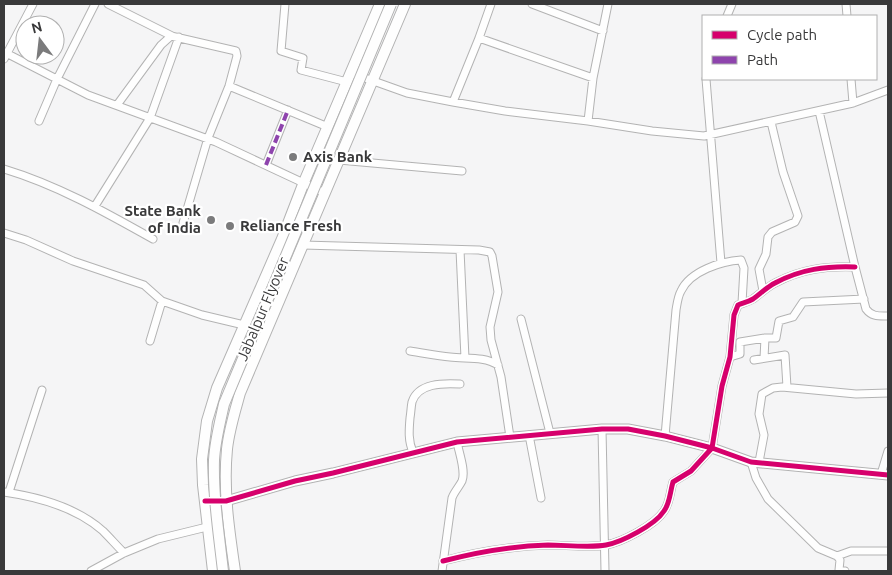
<svg xmlns="http://www.w3.org/2000/svg" width="892" height="575" font-family="Ubuntu,sans-serif">
<rect width="100%" height="100%" fill="#f5f5f6"/>
<g fill="none" stroke-linecap="round" stroke-linejoin="round">
<!-- street casing -->
<g stroke="#b3b3b3" stroke-width="9">
<path id="street" d="M108,4L172,36
M285,4L281,51L303,58L301,70L347,82
M532,4L603,31
M846,4L847,16
M727,16L732,4
M479,38L593,78
M4,52L88,95L216,142L325,193
M4,59L33,4
M351,73L407,93L453,102L505,111L588,121L652,131L704,136L853,103L888,90
M706,79L721,263
M851,79L853,103
M229,86L328,127
M453,102L479,38L491,4
M117,105L161,45L171,36L236,51L237,56L229,86L208,138L183,223
M819,111L855,267L866,309C872,317 879,316 888,316
M39,121L57,79L95,4
M588,121L593,78L608,4
M339,160L462,171
M266,165L288,110
M4,169C57,185 105,212 153,239
M95,206L150,118L179,37
M4,233L26,240L73,261L144,285L162,301L202,315L244,325
M303,245L479,250L490,252L492,256L498,292L490,327L491,340L501,377L510,437
M460,250L465,358
M763,291L759,269L766,254L768,237L772,232L795,222L798,216L783,172L771,122
M521,319L550,433
M150,341L162,301
M410,351C424,353 437,356 450,357C466,359 484,356 498,365
M730,357L740,354V342L765,338
M764,358L765,338H776L779,321L793,317L803,302L864,299
M754,360L785,355L787,387
M602,429L605,571
M529,435L541,498
M665,436L676,310C677,304 678,296 681,291C690,271 722,261 741,260L744,268L742,303
M413,452C408,441 409,430 410,418C411,412 411,407 412,402C418,383 443,383 460,384
M751,462L756,478L768,499L818,548L837,556L840,560L839,570L845,571
M759,462L764,435L759,414L762,394L773,388L782,387L856,394L888,393
M881,474L888,451
M4,492C39,497 76,507 103,531C110,538 117,546 124,553
M9,492L42,390
M837,556L851,551H888
M443,561C477,552 513,546 548,545C565,545 591,548 606,545C622,542 655,525 664,511C670,503 670,492 673,482L691,471L712,448L722,386L730,357L734,315L738,305C743,303 748,302 753,299C760,294 767,287 775,283C801,269 826,266 855,267
M91,571L124,553L158,539L211,526
M442,571L452,498C454,492 459,487 462,481C466,471 459,453 457,442"/>
</g>
<!-- secondary casing -->
<g stroke="#b3b3b3" stroke-width="11">
<path id="secondary" d="M209,501H226L295,481L333,473L457,442L602,429H628L665,436L712,448L751,462L888,475"/>
</g>
<!-- primary casing -->
<g stroke="#b3b3b3" stroke-width="12">
<path id="primary" d="M213,571L203,485L202,459L207,421L217,388L282,239L304,182L380,4
M235,571C229,530 223,490 227,449C229,430 235,411 240,393L405,4"/>
</g>
<!-- street -->
<use href="#street" stroke="#fefefe" stroke-width="7"/>
<!-- secondary -->
<use href="#secondary" stroke="#fefefe" stroke-width="9"/>
<!-- primary -->
<use href="#primary" stroke="#fefefe" stroke-width="10"/>
<!-- primary-bridge casing -->
<g stroke="#b3b3b3" stroke-width="12" stroke-linecap="butt">
<path id="primary-bridge" d="M223,571C219,535 213,497 214,460C215,441 220,422 224,404L391,4"/>
</g>
<!-- primary-bridge -->
<use href="#primary-bridge" stroke="#fefefe" stroke-width="10"/>
<!-- quiet -->
<path stroke="#8e44ad" stroke-width="4" stroke-dasharray="8 4" stroke-linecap="butt" d="M266,165L288,110"/>
<!-- cycleway casing -->
<g stroke="#fff" stroke-width="8">
<path id="cycleway" d="M205,501H226L295,481L333,473L457,442L602,429H628L665,436L712,448L751,462L888,475
M443,561C477,552 513,546 548,545C565,545 591,548 606,545C622,542 655,525 664,511C670,503 670,492 673,482L691,471L712,448L722,386L730,357L734,315L738,305C743,303 748,302 753,299C760,294 767,287 775,283C801,269 826,266 855,267"/>
</g>
<!-- cycleway -->
<use href="#cycleway" stroke="#d6006c" stroke-width="5"/>
</g>
<!-- markers -->
<g fill="#7b7b7c" stroke="#fff" stroke-width="2">
<circle cx="293" cy="157" r="5"/>
<circle cx="211" cy="220" r="5"/>
<circle cx="230" cy="226" r="5"/>
</g>
<g text-anchor="middle" stroke-width="4.5" stroke-linejoin="round" paint-order="stroke">
<!-- poi labels -->
<g font-size="15" font-weight="bold" fill="#39393a" stroke="#fff" text-anchor="start">
<text x="303" y="162">Axis Bank</text>
<text x="201" y="216" text-anchor="end">State Bank<tspan x="201" dy="17">of India</tspan></text>
<text x="240" y="231">Reliance Fresh</text>
</g>
<!-- street labels -->
<g font-size="15" fill="#39393a" stroke="#fff">
<text transform="translate(263 309) rotate(-67)" y="5">Jabalpur Flyover</text>
</g>
</g>
<!-- border -->
<rect width="892" height="575" fill="none" stroke="#39393a" stroke-width="10"/>
<!-- legend -->
<rect x="702" y="15" width="175" height="65" fill="#ffffff" stroke="#b0b0b0"/>
<rect x="712" y="31" width="25" height="8" fill="#d6006c" stroke="#b0b0b0"/>
<text x="747" y="40" font-size="15" fill="#39393a">Cycle path</text>
<rect x="712" y="56" width="25" height="8" fill="#8e44ad" stroke="#b0b0b0"/>
<text x="747" y="65" font-size="15" fill="#39393a">Path</text>
<!-- north arrow -->
<g transform="translate(40 40) rotate(345)"><circle r="24" fill="#ffffff" stroke="#b0b0b0"/>
<path d="M0-4L9 19L0 12L-9 19Z" fill="#7b7b7c"/>
<text y="-8" font-size="14" font-weight="bold" text-anchor="middle" fill="#39393a">N</text>
</g>
</svg>
